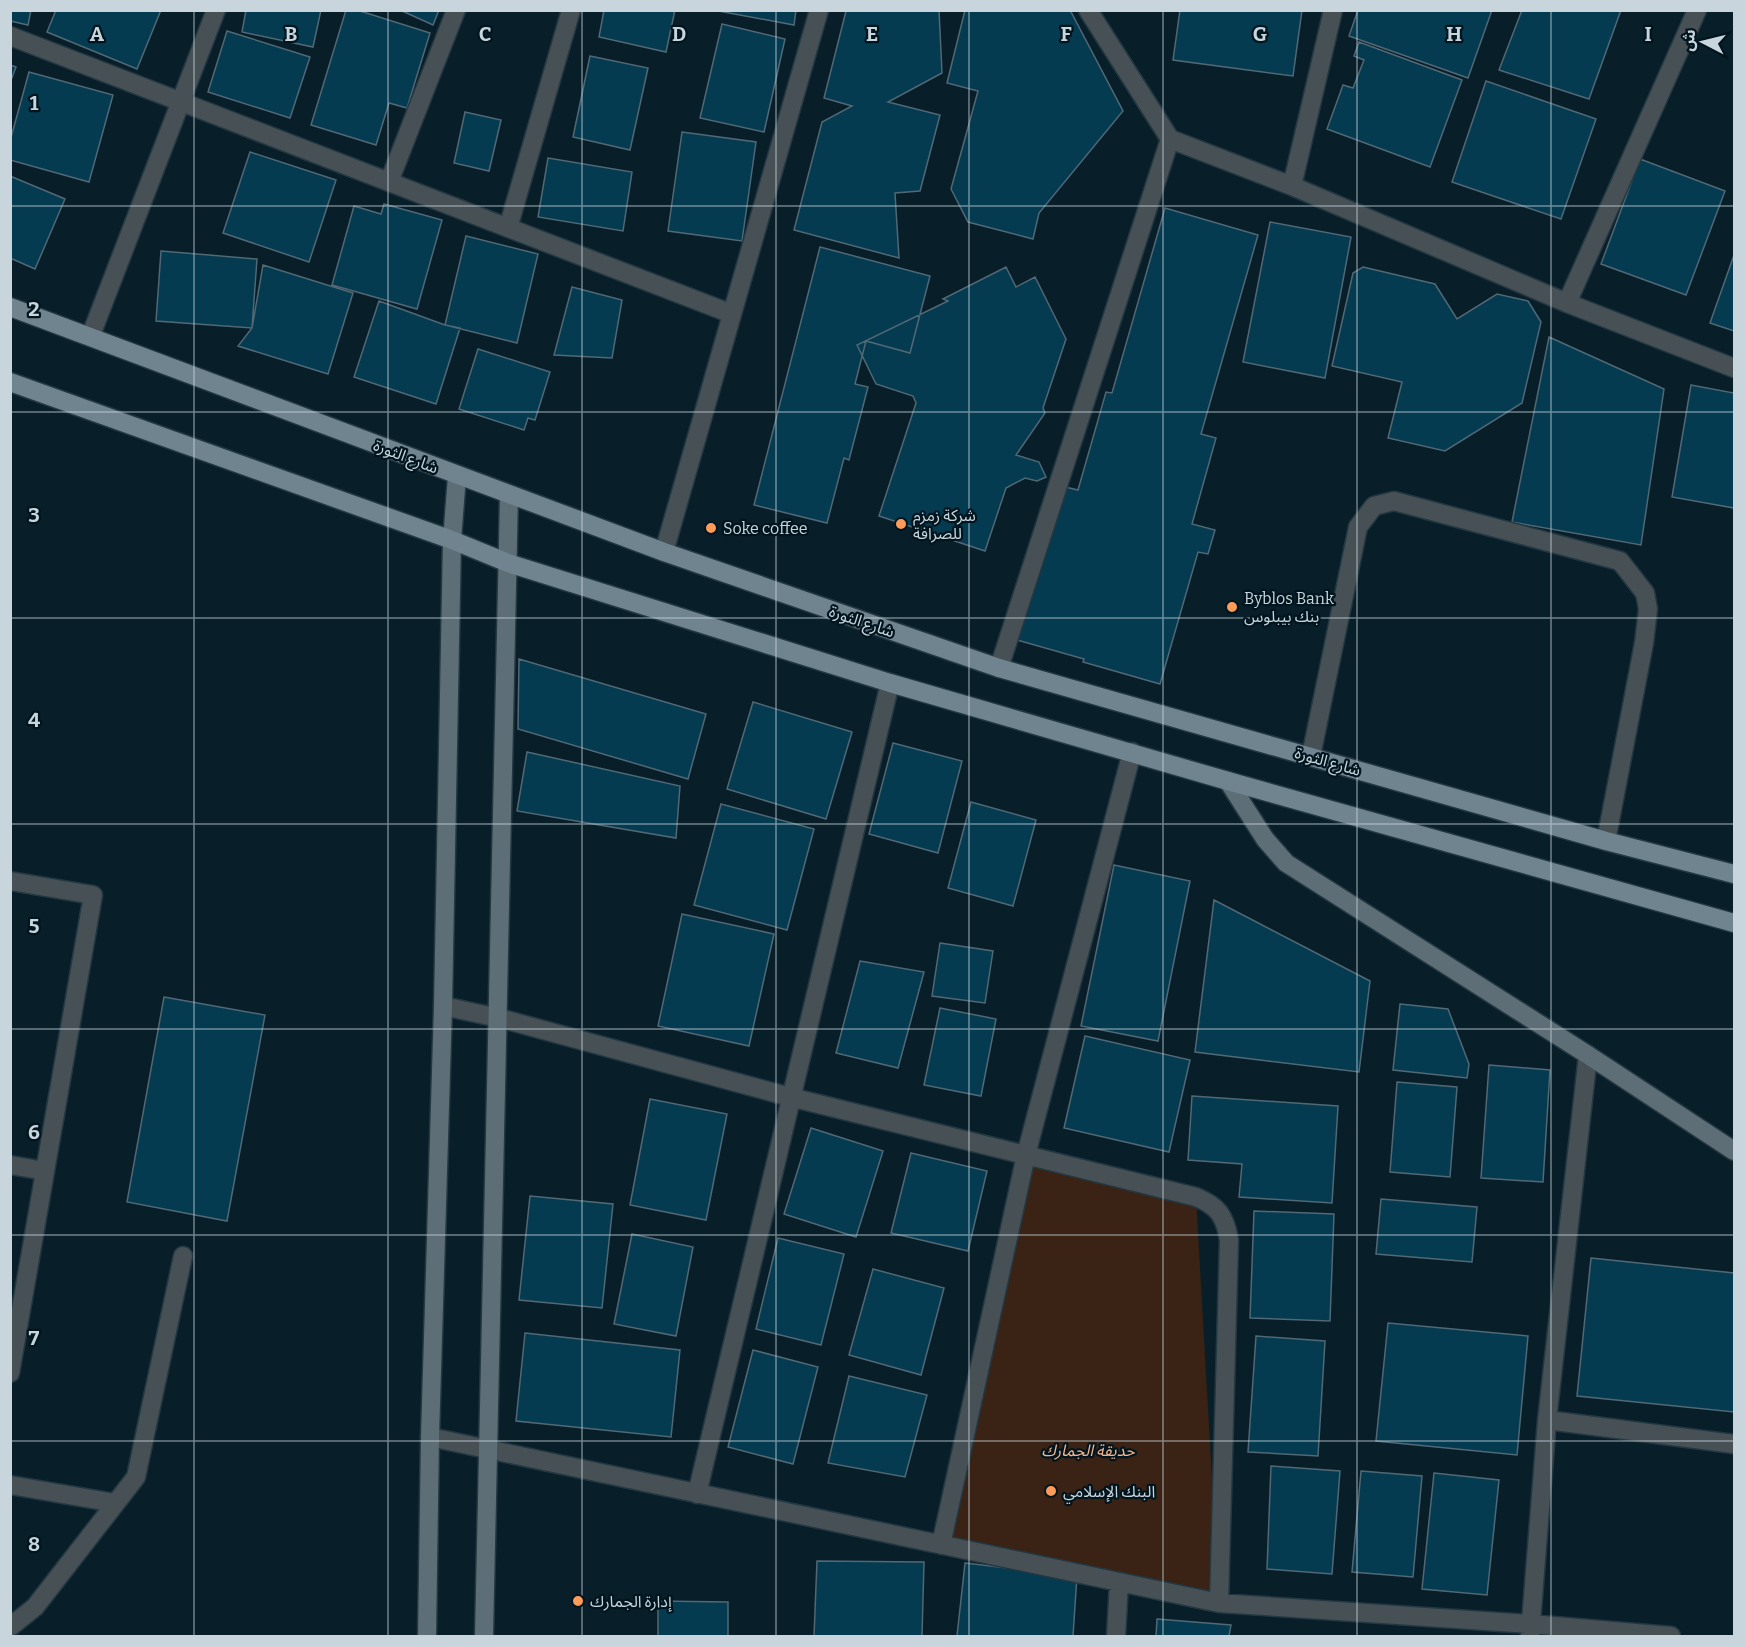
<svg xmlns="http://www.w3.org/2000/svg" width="1745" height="1647" font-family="Bitter,'Noto Sans Arabic',serif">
<rect width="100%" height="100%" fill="#081e29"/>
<!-- green -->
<path fill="#3a2314" d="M1026,1155L1196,1197L1219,1603L941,1545Z"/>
<!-- building -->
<path fill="#043b51" stroke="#516875" stroke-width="1.5" d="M10,10H31L28,25L10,21Z
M56,10H161L137,69L47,32Z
M246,10H321L313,47L242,32Z
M346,10H357L430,33L407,108L389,103L376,145L311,125Z
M400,10H439L433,25Z
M604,10H675L666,52L599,37Z
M713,10H796L794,25Z
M939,10L942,73L888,102L940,115L920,191L895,193L899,258L794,230L822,122L852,106L824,98L846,11Z
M965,10H1070L1123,111L1039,213L1033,239L968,222L951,189L978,91L947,83Z
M1180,10H1302L1293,76L1173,60Z
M1358,10H1492L1468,78L1349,36Z
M1522,10H1621L1589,99L1499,70Z
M722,24L785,39L764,132L700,118Z
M227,31L310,57L290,118L208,92Z
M1359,42L1462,80L1430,167L1327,129L1343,85L1353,88L1364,60L1354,56Z
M590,56L648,68L630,150L573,137Z
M10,65L16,67L10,83Z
M29,72L113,95L89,182L10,160V141Z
M1486,81L1596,119L1561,219L1452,182Z
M465,112L501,120L489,171L454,163Z
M682,132L756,142L742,241L668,231Z
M250,152L336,180L309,262L223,233Z
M548,158L632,172L623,231L538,217Z
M1640,159L1725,191L1686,295L1601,264Z
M10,176L65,199L35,269L10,258Z
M384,204L442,220L417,309L332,285L354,206L381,214Z
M1165,208L1258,235L1201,434L1216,438L1192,524L1215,530L1208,554L1198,552L1160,684L1083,662L1084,659L1017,640L1061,486L1078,490L1106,392L1112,393Z
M1270,222L1351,237L1325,378L1243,362Z
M466,236L538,254L517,343L445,325Z
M820,247L930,276L910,353L866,341L855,384L868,387L849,460L844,458L827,523L754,505Z
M161,251L257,259L252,328L156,321Z
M1734,255V331L1710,323Z
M263,265L353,293L328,374L238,346L252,328Z
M1006,267L1016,287L1035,277L1066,339L1043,408L1045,413L1016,455L1039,462L1046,477L1037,481L1025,478L1006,488L985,551L879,516L916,403L913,396L876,384L857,345L948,301L943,299Z
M1363,267L1435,284L1457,319L1497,294L1528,301L1541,322L1522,403L1445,451L1388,438L1402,382L1332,366L1353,273Z
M572,287L622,300L612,358L554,355Z
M379,301L445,325L460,328L436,404L354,377Z
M1549,337L1664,389L1641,545L1512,522Z
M478,349L550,372L535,420L528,418L524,430L459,409Z
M1691,385L1734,393V508L1672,497Z
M519,659L706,714L688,779L518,729Z
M753,702L852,732L826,819L727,789Z
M893,743L962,761L938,853L869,834Z
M527,752L680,786L676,838L517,811Z
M971,802L1036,820L1013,906L948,888Z
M721,804L814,829L787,930L694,905Z
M1114,865L1190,881L1158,1041L1081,1026Z
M1214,900L1370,981L1359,1072L1195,1052Z
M682,914L774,934L749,1046L658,1026Z
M940,943L993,951L985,1003L932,996Z
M860,961L924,972L898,1068L836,1053Z
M164,997L265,1015L227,1221L127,1202Z
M1400,1004L1448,1009L1469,1064L1467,1078L1393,1070Z
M940,1008L996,1019L981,1096L924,1085Z
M1085,1036L1190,1060L1169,1152L1064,1128Z
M1489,1065L1550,1070L1543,1182L1481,1178Z
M1397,1082L1457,1087L1450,1177L1390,1172Z
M1192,1096L1338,1106L1332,1203L1239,1197L1242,1164L1188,1160Z
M650,1099L727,1114L706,1220L630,1205Z
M811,1128L883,1151L856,1237L784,1214Z
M911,1153L987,1171L968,1251L891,1233Z
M530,1196L613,1204L602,1308L519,1300Z
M1381,1199L1477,1207L1472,1262L1376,1254Z
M1254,1211L1334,1214L1330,1321L1250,1318Z
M632,1234L693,1247L676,1336L614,1324Z
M778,1238L844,1254L821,1345L756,1329Z
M1591,1258L1734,1273V1412L1577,1396Z
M873,1269L944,1288L921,1375L849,1355Z
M1388,1323L1528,1336L1517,1455L1376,1441Z
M525,1333L680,1350L671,1437L516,1421Z
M1256,1336L1325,1341L1318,1456L1248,1452Z
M753,1350L818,1367L793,1464L728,1447Z
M849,1376L927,1395L905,1477L828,1463Z
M1271,1466L1340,1471L1332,1574L1267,1569Z
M1361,1471L1422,1476L1413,1577L1352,1572Z
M1434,1473L1499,1480L1487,1595L1422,1589Z
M817,1561L924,1562L922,1636H814Z
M965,1563L1077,1576L1073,1636H957Z
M658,1601L728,1602V1636H658Z
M1157,1619L1231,1625L1229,1636H1156Z"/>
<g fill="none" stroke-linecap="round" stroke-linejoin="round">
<!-- lane casing -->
<g stroke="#233842" stroke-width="21">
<path id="lane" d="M10,881L93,895L10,1373
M10,1165L45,1171
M10,1485L115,1503
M10,1627L35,1607L136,1477L183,1256"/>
</g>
<!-- street casing -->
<g stroke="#233842" stroke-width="21">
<path id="street" d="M1088,10L1170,139L1292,186L1567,303L1734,368
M10,36L732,314
M389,182L456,10
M1292,186L1333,10
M508,228L571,10
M1567,303L1697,10
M91,335L216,10
M664,552L819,10
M999,668L1170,139
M1311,756L1358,527L1374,506L1394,501L1620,561L1645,593L1648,609L1644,643L1606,841
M443,1006L499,1018L790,1097L1196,1197C1218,1206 1225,1216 1229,1240L1219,1603
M1547,1420L1734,1444
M430,1437L1219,1603L1531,1624L1671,1636
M697,1494L890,683
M941,1545L1026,1155L1132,752
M1530,1635L1547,1420L1588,1055
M1116,1636L1119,1582"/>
</g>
<!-- secondary casing -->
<g stroke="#233842" stroke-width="21">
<path id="secondary" d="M1228,781L1265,839L1286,863L1588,1055L1734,1151
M427,1636L430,1437L443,1006L452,540L457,476
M484,1636L509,495"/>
</g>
<!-- primary casing -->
<g stroke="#233842" stroke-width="21">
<path id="primary" d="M10,307L664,552L999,668L1606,841L1734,874
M10,382L452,540L508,563L890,683L1228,781L1734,923"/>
</g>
<!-- lane -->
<use href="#lane" stroke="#465055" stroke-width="18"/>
<!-- street -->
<use href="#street" stroke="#465055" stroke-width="18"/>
<!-- secondary -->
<use href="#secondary" stroke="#5e6e76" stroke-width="18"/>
<!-- primary -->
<use href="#primary" stroke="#708490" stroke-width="18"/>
</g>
<!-- grid -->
<path fill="none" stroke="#c8d5dd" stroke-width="1.5" stroke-opacity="0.55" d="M194,10V1636M388,10V1636M582,10V1636M776,10V1636M969,10V1636M1163,10V1636M1357,10V1636M1551,10V1636M10,206H1734M10,412H1734M10,618H1734M10,824H1734M10,1029H1734M10,1235H1734M10,1441H1734"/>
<!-- markers -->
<g fill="#fe9b59" stroke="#01151f" stroke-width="2">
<circle cx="901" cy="524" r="6"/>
<circle cx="711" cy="528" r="6"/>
<circle cx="1232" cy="607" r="6"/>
<circle cx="1051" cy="1491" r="6"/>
<circle cx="578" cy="1601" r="6"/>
</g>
<g text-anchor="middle" stroke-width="4.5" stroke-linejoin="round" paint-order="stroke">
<!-- street labels -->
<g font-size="16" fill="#c8d5dd" stroke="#01151f">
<text transform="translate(406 456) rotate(21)" y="6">شارع الثورة</text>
<text transform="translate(862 621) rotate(19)" y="6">شارع الثورة</text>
<text transform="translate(1328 761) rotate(16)" y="6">شارع الثورة</text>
</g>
<!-- poi labels -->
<g font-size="16" fill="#c8d5dd" stroke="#01151f" text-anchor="start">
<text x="913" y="521">شركة زمزم<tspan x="913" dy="18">للصرافة</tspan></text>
<text x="723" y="534">Soke coffee</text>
<text x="1244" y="604">Byblos Bank<tspan x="1244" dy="18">بنك بيبلوس</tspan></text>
<text x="1063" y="1497">البنك الإسلامي</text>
<text x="590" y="1607">إدارة الجمارك</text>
</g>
<!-- park labels -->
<g font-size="16" font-style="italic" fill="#f8b58c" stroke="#01151f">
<text x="1088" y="1456">حديقة الجمارك</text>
</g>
</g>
<g font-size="20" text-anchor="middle" font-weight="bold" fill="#c8d5dd" stroke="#01151f" stroke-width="4.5" stroke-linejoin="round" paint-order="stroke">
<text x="97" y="41">A</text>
<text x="291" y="41">B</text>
<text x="485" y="41">C</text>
<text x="679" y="41">D</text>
<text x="872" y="41">E</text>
<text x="1066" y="41">F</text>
<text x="1260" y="41">G</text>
<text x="1454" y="41">H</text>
<text x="1648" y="41">I</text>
<text x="34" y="110">1</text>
<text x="34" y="316">2</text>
<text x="34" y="522">3</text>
<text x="34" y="727">4</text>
<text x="34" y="933">5</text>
<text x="34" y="1139">6</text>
<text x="34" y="1345">7</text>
<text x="34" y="1551">8</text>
</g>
<!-- border -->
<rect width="1745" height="1647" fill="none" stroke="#c8d5dd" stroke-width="24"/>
<!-- north arrow -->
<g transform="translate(1703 42) rotate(277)" stroke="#01151f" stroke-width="4.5" paint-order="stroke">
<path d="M0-4.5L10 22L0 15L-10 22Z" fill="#c8d5dd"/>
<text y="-9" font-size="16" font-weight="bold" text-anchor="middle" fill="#c8d5dd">ش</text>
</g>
</svg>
